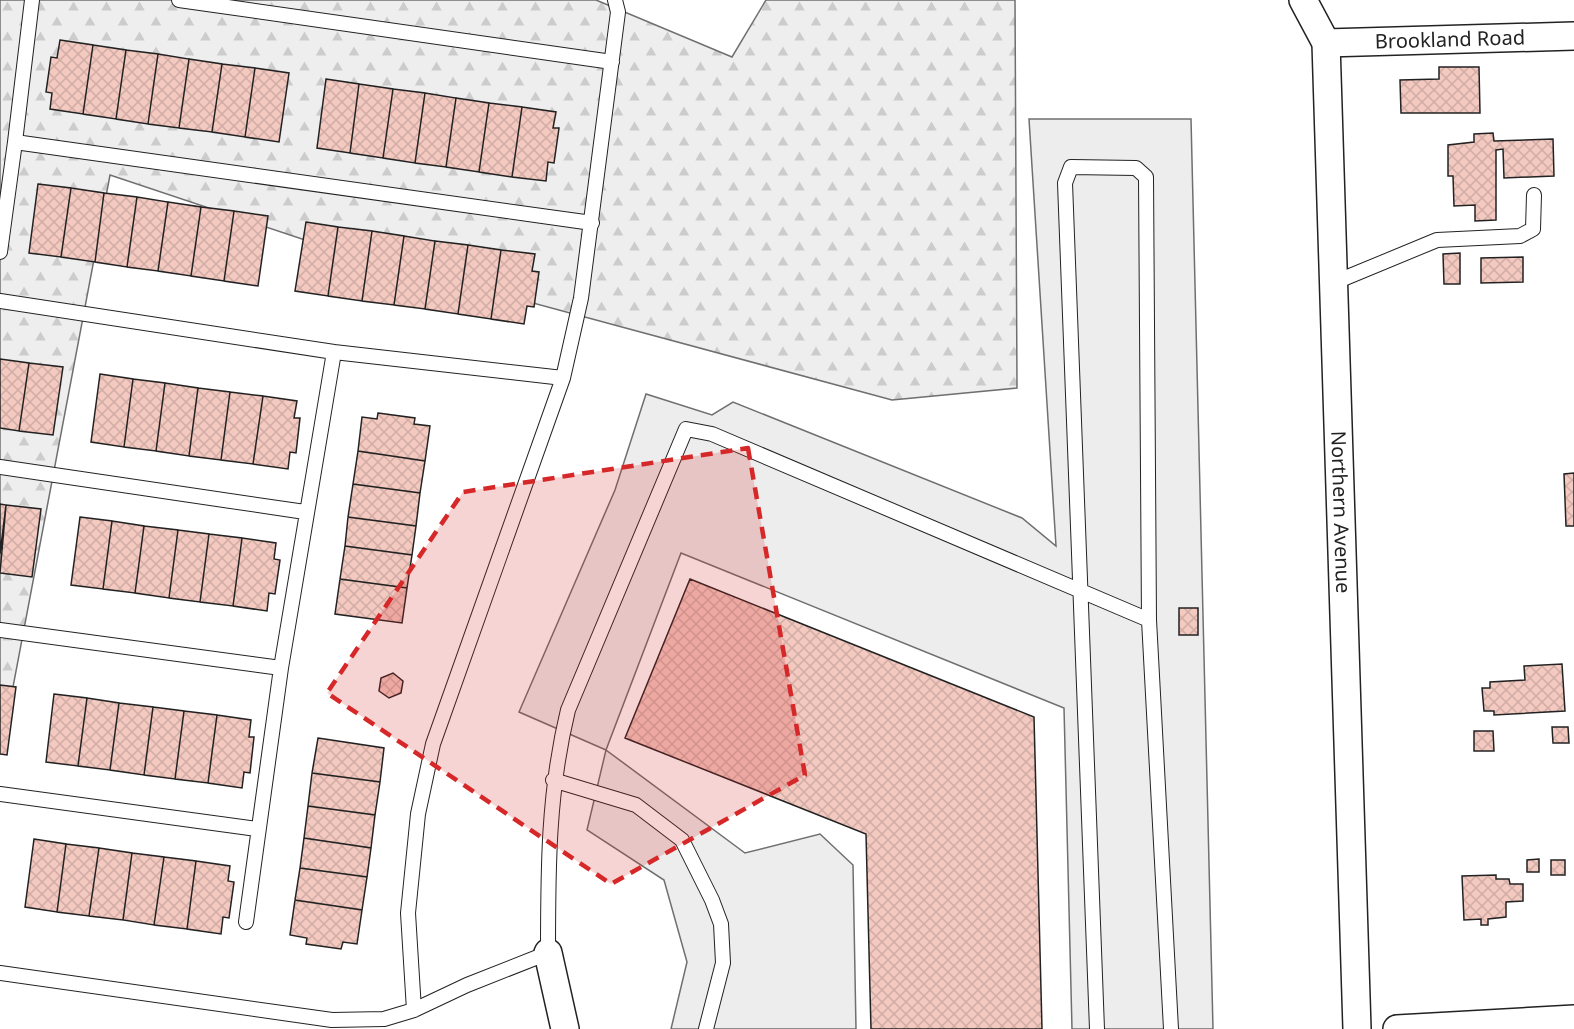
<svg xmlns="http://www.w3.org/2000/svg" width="1574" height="1029" font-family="'Noto Sans',sans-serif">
<defs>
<pattern id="forest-firs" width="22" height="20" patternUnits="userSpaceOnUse" patternTransform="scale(1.5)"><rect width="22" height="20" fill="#eee"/><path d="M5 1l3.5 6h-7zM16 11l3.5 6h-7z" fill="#ccc"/></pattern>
<pattern id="building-cross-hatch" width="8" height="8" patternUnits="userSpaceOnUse" patternTransform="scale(1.5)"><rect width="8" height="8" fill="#f3c9c0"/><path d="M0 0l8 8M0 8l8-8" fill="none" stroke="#d0aca5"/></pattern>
</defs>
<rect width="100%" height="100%" fill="#fff"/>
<!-- forest -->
<path fill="url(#forest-firs)" stroke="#6f6f6f" stroke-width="1.5" d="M0,0H596L732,57L766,0H1015L1017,388L892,400L326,247L110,175L6,724L0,721Z"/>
<!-- parking -->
<path fill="#ededed" stroke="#6f6f6f" stroke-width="1.5" d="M1029,119H1191L1213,1029H1072L1064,708L681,553L606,750L745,853L820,834L853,865L856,1029H671L687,962L664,880L587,830L606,750L519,712L615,490L646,394L712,415L733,402L1022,518L1056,546Z"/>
<!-- building -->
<path fill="url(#building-cross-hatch)" stroke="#222" stroke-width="1.5" d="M60,40L93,45L83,114L50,109L52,93L46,92L51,57L57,58Z
M93,45L126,50L116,119L83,114Z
M126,50L158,54L148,124L116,119Z
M158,54L189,59L179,128L148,124Z
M189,59L222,64L212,132L179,128Z
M222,64L255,68L245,137L212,132Z
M1439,67H1479L1480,113H1401L1400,80L1439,79Z
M255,68L289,73L279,142L245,137Z
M326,79L359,84L350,153L317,148Z
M359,84L393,89L383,158L350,153Z
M393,89L425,93L415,163L383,158Z
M425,93L456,98L446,167L415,163Z
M456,98L489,103L479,172L446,167Z
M489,103L522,107L512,177L479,172Z
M522,107L556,112L553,128H559L554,163L548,162L546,181L512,177Z
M1493,133L1494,141L1553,139L1554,176L1504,178L1503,149L1496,150V220L1475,221V205L1454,206L1453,176H1448V145L1474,142V134Z
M38,184L71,188L61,257L29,253Z
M71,188L104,193L95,262L61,257Z
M104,193L137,197L127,267L95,262Z
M137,197L168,202L158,271L127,267Z
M168,202L201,207L191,276L158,271Z
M201,207L234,211L224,281L191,276Z
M234,211L268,216L258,286L224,281Z
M306,222L338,227L328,296L295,291Z
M338,227L372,231L362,301L328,296Z
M372,231L404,236L394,305L362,301Z
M404,236L435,241L425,309L394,305Z
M435,241L468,245L458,314L425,309Z
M468,245L501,250L491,319L458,314Z
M501,250L535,254L532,271L539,272L534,307L527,306L524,324L491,319Z
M1460,253V284H1444L1443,254Z
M1523,257V282L1481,283V258Z
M0,359L29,363L19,431L0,428Z
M29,363L63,367L53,435L19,431Z
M100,374L133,379L124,447L91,442Z
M133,379L165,383L156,451L124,447Z
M165,383L198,388L189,456L156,451Z
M198,388L230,392L221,460L189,456Z
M230,392L263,396L253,464L221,460Z
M263,396L297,401L294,418H300L296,453L290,452L288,469L253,464Z
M378,413L415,418L414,424L430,426L425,461L358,451L362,417L377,419Z
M358,451L425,461L420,493L353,484Z
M1574,473V526H1566L1564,474Z
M353,484L420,493L416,526L348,517Z
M0,504L6,505L0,554Z
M6,505L41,509L32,577L0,573Z
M80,517L112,521L103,589L71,585Z
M348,517L416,526L412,555L345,546Z
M112,521L144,526L135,593L103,589Z
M144,526L178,530L169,598L135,593Z
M178,530L209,534L200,602L169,598Z
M209,534L242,538L233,606L200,602Z
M242,538L276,543L274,559L280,560L275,594L269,593L267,611L233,606Z
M345,546L412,555L407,588L340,579Z
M340,579L407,588L402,623L335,614Z
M690,579L1034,717L1042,1029H871L866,834L625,738Z
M1179,608H1198V635H1179Z
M1562,664L1565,711L1494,715V711H1484L1482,688H1490V682L1525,680L1524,666Z
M393,673L403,681L401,693L389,698L379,691L381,678Z
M0,685L16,687L7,755L0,754Z
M54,694L87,698L78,766L46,762Z
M87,698L119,703L110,770L78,766Z
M119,703L153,707L144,775L110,770Z
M153,707L184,711L175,779L144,775Z
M184,711L217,715L208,783L175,779Z
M217,715L251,720L249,737H254L250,773L244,772L242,788L208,783Z
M1552,727H1568L1569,743H1553Z
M1474,731H1493L1494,751H1474Z
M318,738L384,748L380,782L312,773Z
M312,773L380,782L375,815L308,806Z
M308,806L375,815L371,848L304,838Z
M304,838L371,848L367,877L300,868Z
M34,839L66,844L57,912L25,907Z
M66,844L99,848L89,916L57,912Z
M99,848L132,853L123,920L89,916Z
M132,853L164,857L154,925L123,920Z
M164,857L196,861L187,929L154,925Z
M1539,859V872H1527V860Z
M1551,860H1565V875H1551Z
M196,861L230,866L228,881L234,882L229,918L223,917L221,934L187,929Z
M300,868L367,877L362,910L295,900Z
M1496,875V879H1509L1510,884H1523V901L1506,902V917L1488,919V925H1481V919L1464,920L1462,876Z
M295,900L362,910L357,944L343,942L341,949L306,944L307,938L290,935Z"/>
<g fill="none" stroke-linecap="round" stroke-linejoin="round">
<!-- lane casing -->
<g stroke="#222" stroke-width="16">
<path id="lane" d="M179,0L612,62
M15,142L32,0
M0,252L15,142L592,223
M1333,283L1437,240L1520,236L1533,229L1534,195
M0,301L334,352L563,378
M0,467L305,512
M0,630L281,668
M553,780L636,805L682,840L712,900L721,924L723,963L706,1029
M0,794L257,829
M246,922L281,668L334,352
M0,973L332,1020L384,1019L414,1010L467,985L548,953C548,869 548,792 568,710L686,429L712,434L1149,620L1171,1029
M414,1010L408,913L418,814L433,744L563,378L581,298L618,12L615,0
M1097,1029L1065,183L1071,167L1136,168L1146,177L1149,620"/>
</g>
<!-- street casing -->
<g stroke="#222" stroke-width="30">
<g id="street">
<path id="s1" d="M1303,0L1326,43L1357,1029"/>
<path id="s2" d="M1326,43L1574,36"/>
<path d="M548,953L565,1029"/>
<path d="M1397,1029L1574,1019"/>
</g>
</g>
<!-- lane -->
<use href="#lane" stroke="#fff" stroke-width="14"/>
<!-- street -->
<use href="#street" stroke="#fff" stroke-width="27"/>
</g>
<!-- marked area -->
<path fill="#d62828" fill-opacity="0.2" stroke="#d62828" stroke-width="4.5" stroke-dasharray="12 8" stroke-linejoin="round" d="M748,448L805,775L611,884L327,693L463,492Z"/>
<g text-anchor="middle" stroke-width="4.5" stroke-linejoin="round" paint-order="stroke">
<!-- street labels -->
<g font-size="20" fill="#222" stroke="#fff">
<text dy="7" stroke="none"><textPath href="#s2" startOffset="124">Brookland Road</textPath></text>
<text dy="7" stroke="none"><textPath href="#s1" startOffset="518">Northern Avenue</textPath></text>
</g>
</g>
</svg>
